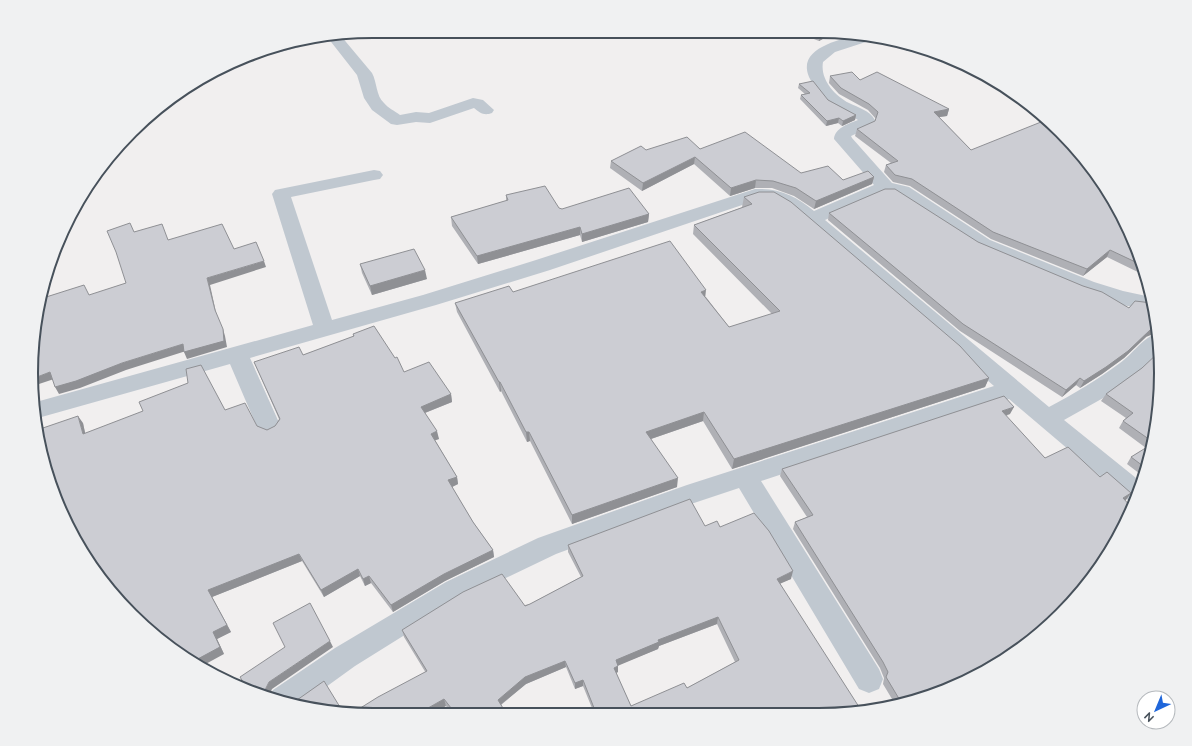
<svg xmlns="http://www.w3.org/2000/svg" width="1192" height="746" font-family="Raleway,sans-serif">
<rect width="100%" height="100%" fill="#f1efef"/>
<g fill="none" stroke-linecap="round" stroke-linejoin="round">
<!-- minor -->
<path fill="#c0c8d0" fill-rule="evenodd" d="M861,34L876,37L875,39L835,52L823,62C820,79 834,95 849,103C859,108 869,110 875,120L873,126L851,136L852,138L892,183L909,187L990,240L1094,282L1123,291L1151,297L1154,310L1121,305L1080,292L991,255L976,248L894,194H883L825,220L1049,407C1074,394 1097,380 1120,363C1133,354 1142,338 1158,333L1159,353L1137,374L1105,397L1064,420L1141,482L1134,502L1128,500L1009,399L761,481L879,669L883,679L879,689L869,693L859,689L739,488L694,503L556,554L464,598L355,666L301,705L270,696L273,690L335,648L446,582L538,538L687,485L994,386L790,210L773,200H757L550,270L436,305L250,358L281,427L277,433L269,436L261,433L257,427L230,364L38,418L36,402L313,325L272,194L275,190L374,170L380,171L383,175L380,179L374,180L291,197L332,320L423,295L536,260L755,189C779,188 796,196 814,211L874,185L834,139C835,128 848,124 858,120C849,114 839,111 831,105C823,100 818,92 813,84C790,50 837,40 861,34Z
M341,36L372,73C377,82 376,96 384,103C388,108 395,111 400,115L416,112L429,113L473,98L483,100L494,110L492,113C484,116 480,113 474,108L430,123L416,122L397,125L391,124L372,110L364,98L357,75L328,38Z
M302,43L300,47L256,58L250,56L263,49Z"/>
</g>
<!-- wall -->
<path fill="#afb0b5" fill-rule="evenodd" d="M801,34H832L819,41Z
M832,34H856L840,38Z
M895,42L915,48L907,51Z
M830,76L860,80L949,109L947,116L939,117L971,150L1121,215L1119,216L1143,263L1146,276L1107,257L1083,276L991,239L910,186L893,182L884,172L886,165L891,163L855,136L857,129L875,121L876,119L868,110L839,94L829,83Z
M799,84L856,115L855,120L842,126L838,123L826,126L800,99L801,95L805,94L798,88Z
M700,149L801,173L843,180L874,177L872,184L814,209L794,196L772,188H755L730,196L694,164L642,191L610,168L611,161L646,150Z
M506,195L562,209L649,214L648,222L582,242L580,235L478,264L452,226L451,217L506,201Z
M744,197L989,378L985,387L732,469L703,421L651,439L677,487L572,524L530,441L527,442L501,391L500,392L457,312L455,303L513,292L706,297L729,327L772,314L693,234L694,225L743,207H742Z
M829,213L978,242L1129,308L1146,337L1124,358L1102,374L1080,388L1076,385L1062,397L960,331L828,220Z
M360,264L427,279L372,295L362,273Z
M1149,288L1151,296L1145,294Z
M353,334L404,372L451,394L452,402L425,413L439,439L435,440L457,477L458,484L452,487L473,522L493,550L494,557L445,581L393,612L371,583L365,586L360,576L324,597L302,561L212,597L231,632L217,639L224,654L89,563L83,423L85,433L225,410L257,426L267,430L275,426L279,419L254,362L303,355L353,337Z
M1142,368L1160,395L1149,461L1144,477L1127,464L1131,457L1146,448L1119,428L1123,421L1126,418L1101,401L1106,394Z
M1010,414L1006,416L1045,458L1126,500L929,697L895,704L883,684L884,678L880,668L793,529L795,522L807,517L780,476L782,469Z
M705,526L720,527L791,579L780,583L842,714L594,713L583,686L575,689L566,667L526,684L501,705L506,713H451L446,706L404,637L402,630L530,604L581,577L568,552V545ZM717,624L735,662L687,688L631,706L616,673L618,672V665L658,649L659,646Z"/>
<!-- shaded-wall -->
<path fill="#8f9094" d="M825,34H832L819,41L820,36Z
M841,34H856L840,38Z
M909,46L915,48L907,51Z
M949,109L947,116L932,118L934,112Z
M856,115L855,120L842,126L843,121Z
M839,118L838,123L826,126L827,121Z
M695,157L694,164L642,191L643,183Z
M874,177L872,184L814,209L816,201Z
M756,180L755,188L730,196L731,188Z
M1119,211L1121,215L1111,222L1115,215Z
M649,214L648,222L582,242V234Z
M580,227V235L478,264L477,256Z
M1110,250L1107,257L1083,276L1087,269Z
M264,261L266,267L210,285L217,317L215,310L207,278Z
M425,270L427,279L372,295L370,286Z
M706,290L705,299L701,292Z
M1158,327V332L1146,337L1124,358L1102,374L1080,388L1084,381L1150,330Z
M223,329L225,336L227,347L187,359L184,352Z
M183,344L186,351L126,370L80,388L59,394L55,387L122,363Z
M50,372L54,379L33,386L32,379Z
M989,378L985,387L732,469L734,459Z
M1080,378L1076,385L1062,397L1066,390Z
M499,382H500L501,391L500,392Z
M451,394L452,402L422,414L421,407Z
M1014,407L1010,414L998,418L1002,411Z
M704,412L703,421L645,441L646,432Z
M78,416L83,423L87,442L83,434Z
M437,431L439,439L433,441L431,434Z
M526,432H529L530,441L527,442Z
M457,477L458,484L450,488L448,480Z
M678,478L677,487L572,524V515Z
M1131,493L1126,500L1118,505L1123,498Z
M493,550L494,557L445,581L393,612L391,605L444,574Z
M299,554L302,561L212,597L231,632L217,639L224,654L202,666L194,661L213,632L208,590Z
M358,569L360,576L324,597L321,590Z
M793,571L791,579L775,586L777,579Z
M369,576L371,583L365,586L363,579Z
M718,617L717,624L659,646L658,649L615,667L616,660L658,640Z
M330,641L333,647L272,689L269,696L265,690L269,682Z
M565,661L566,667L526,684L499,706L498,700L525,677Z
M618,666V672L614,674V668Z
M583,680V686L575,689V683Z
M444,699L446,706L434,713L421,712Z"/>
<!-- building -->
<path fill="#cccdd3" stroke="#8f9094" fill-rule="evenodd" d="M814,34H825L820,36Z
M852,72L860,80L877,72L949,109L934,112L971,150L1046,120L1076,147L1106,189H1104L1107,191L1115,202L1119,211L1115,215L1122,218L1143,263L1144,266L1110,250L1087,269L993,232L912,179L895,175L886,165L898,161L857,129L875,121L878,112L869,104L841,88L830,76Z
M813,81L828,100L856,115L843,121L839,118L827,121L801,95L810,93L799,84Z
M745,132L801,173L828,166L843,180L868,171L874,177L816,201L796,188L773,181L756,180L731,188L695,157L643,183L611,161L641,146L646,150L687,137L700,149Z
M545,186L559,208L562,209L629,188L649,214L582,234L580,227L477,256L451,217L508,200L506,195Z
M885,189H895L978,242L1083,286L1102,292L1129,308L1135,301L1152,303L1158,327L1150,330L1128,351L1106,367L1084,381L1080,378L1066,390L963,324L829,213Z
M759,192H774L791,202L960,346L989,378L734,459L704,412L646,432L678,478L572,515L529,432H526L500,382H499L455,303L509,286L513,292L670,241L706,290L701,292L729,327L780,311L694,225L752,204L744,197Z
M130,223L134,232L162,224L168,240L222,224L234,249L256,242L264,261L207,278L215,310L223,329L224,341L184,352L183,344L122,363L76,381L55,387L50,372L32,379L31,373L43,298L84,285L89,295L126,283L116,252L107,231Z
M414,249L425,270L370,286L360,264Z
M374,326L395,358L397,357L404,372L429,362L451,394L421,407L437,431L431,434L457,477L448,480L473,522L493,550L444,574L391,605L369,576L363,579L358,569L321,590L299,554L208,590L227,625L213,632L220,647L194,661L165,644L89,563L49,483L40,429L78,416L83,434L143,411L139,402L188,383L186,369L201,365L225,410L245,403L257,426L267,430L275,426L280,419L254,362L299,347L303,355L354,336L353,334Z
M1159,352L1160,395L1153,442L1123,421L1133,413L1106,394L1142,368Z
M1004,396L1014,407L1002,411L1045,458L1068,447L1100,477L1107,472L1131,493L1123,498L1132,508L1126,524L1090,581L1045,630L990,669L929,697L901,702L886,677L888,672L883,662L795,522L813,515L782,469Z
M1152,444L1149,461L1147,469L1131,457Z
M690,499L705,526L717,521L720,527L754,513L769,531L793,571L777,579L861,710L842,714L596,713L583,680L575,683L565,661L525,677L498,700L506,713H455L444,699L421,712H354L378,697L427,671L402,630L463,592L502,574L525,606L530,604L583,576L568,545ZM718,617L739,660L687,688L684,683L631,706L614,668L618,666L616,660L659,642L658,640Z
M310,603L330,641L269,682L265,690L297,700L324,681L343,712H329L242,689L240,688L245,685L240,677L285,647L273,623Z"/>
<!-- crop -->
<path d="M0 0H1192V746H0ZM373 38H819A335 335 0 0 1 1154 373V373A335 335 0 0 1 819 708H373A335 335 0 0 1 38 373V373A335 335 0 0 1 373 38Z" fill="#f0f1f2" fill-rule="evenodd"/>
<path fill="none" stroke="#47515b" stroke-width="2" d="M373 38H819A335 335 0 0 1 1154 373V373A335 335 0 0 1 819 708H373A335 335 0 0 1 38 373V373A335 335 0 0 1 373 38Z"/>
<!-- north arrow -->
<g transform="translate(1156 710) rotate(224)"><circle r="19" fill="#ffffff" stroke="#b5b9bd"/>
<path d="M0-3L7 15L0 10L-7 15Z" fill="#1f66da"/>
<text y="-6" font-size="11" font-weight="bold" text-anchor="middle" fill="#47515b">N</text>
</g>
</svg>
